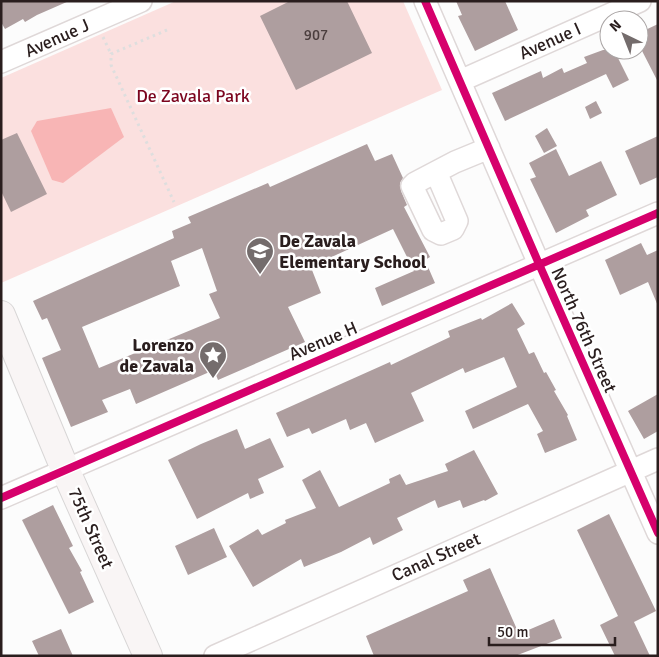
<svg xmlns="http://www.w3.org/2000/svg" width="659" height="657" font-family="Signika,sans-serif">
<rect width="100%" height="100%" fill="#fcfcfc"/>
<!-- green -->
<path fill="#fbe0df" d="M176,1H403L442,90L1,283V78Z"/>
<!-- water -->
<path fill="#f8b5b5" d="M111,108L124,137L63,183L52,180L31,131L37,121Z"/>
<!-- building -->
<path fill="#ae9e9f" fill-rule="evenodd" d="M1,1H69L37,15L25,22L23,19L5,29L1,22Z
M290,1H347L372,53L296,90L260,16Z
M456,1H505L518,30L475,51L458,16L462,15Z
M658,24V82L639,45V33Z
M603,50H614L629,80L613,88L606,74L505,121L492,93L541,71L543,78L562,68L564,73L587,63L584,57Z
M596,101L602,113L590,119L585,107Z
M547,128L557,146L544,153L535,136Z
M17,133L47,194L11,212L1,191V140Z
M658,136V177L640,185L625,151Z
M367,144L375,161L392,154L403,178L400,183L401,191L407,205L404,207L430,257L425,260L435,283L382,306L375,288L414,271L393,229L325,260L327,264L312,270L321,293L288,307L305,342L218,380L214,370L136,404L130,389L102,400L108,412L71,427L42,358L61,350L47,318L42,320L33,301L174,238L172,231L191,223L188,217L268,183L270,187ZM202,248L217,291L209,294L220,318L99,368L82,327L180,286L171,261Z
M556,149L569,176L601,161L617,195L586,210L589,216L556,233L530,179L536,177L529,163Z
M641,243L647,255L658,250V306L648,282L620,295L605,260Z
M512,303L525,324L517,329L529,354L534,352L544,373L546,372L556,390L554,391L568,415L567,416L577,440L545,453L537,434L543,431L528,404L473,429L465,411L517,387L504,357L465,373L463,368L411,393L424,421L375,443L366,423L350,430L346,419L312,434L309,428L287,437L276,413L390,362L391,365L450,337L448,331L481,318L482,320Z
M658,394V431L644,439L628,411Z
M237,429L245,449L270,438L284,467L258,479L264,493L250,499L248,493L197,519L168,460L201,444Z
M474,450L498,494L485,501L484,500L463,508L460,500L438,508L435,500L397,518L403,530L373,545L370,537L341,552L304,567L301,559L253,587L229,546L258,529L262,535L286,523L285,520L316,508L302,480L320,470L339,507L390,483L389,479L400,474L406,485L448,471L445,464Z
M53,505L73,546L69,548L82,571L80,572L94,602L69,614L22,520Z
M609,514L656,611L634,622L650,656H615L600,625L618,616L577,530Z
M214,528L227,557L188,575L175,546Z
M490,568L519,634L554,619L562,638L515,656H374L366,636L468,591L463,580Z
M61,629L73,656H39L32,641Z"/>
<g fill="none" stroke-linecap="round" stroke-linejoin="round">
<!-- minor casing -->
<g stroke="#dfd8d8" stroke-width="24">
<path id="minor" d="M425,1L539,264L658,533
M1,62L141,1
M460,81L640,1
M436,172L457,221L453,229L441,234L433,230L412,186L415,183L455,162L489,148
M1,498L658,213
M215,656L658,459"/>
</g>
<!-- major casing -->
<g stroke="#d8d6d6" stroke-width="30">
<path id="major" d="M1,315L65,469L148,656"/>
</g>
<!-- path -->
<path stroke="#dedede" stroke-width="3" stroke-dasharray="2.5 4" stroke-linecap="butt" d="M167,30L111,54V65L174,202
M103,37L111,54"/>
<!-- minor -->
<use href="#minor" stroke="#fff" stroke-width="21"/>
<!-- major -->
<use href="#major" stroke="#f9f5f5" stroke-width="28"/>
<!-- cycleway casing -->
<g stroke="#fff" stroke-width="11">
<path id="cycleway" d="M425,1L539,264L658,533
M1,498L658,213"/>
</g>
<!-- cycleway -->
<use href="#cycleway" stroke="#d6006c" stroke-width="8"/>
</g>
<!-- icons -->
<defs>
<g id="school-pin" transform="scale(1.4375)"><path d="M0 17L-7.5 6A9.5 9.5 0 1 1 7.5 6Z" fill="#746c6c" stroke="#fff"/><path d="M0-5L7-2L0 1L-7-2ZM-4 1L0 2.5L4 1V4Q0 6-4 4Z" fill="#fff"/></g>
<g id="sight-pin" transform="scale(1.4375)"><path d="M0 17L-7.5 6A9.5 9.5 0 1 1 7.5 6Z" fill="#746c6c" stroke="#fff"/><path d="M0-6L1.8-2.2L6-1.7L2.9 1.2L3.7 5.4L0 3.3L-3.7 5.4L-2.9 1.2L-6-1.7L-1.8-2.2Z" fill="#fff"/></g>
</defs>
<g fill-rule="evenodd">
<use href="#school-pin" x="260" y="251"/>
<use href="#sight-pin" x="213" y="355"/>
</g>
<g text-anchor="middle" stroke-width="5" stroke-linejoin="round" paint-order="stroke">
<!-- number labels -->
<g font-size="15" fill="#4b3e3e">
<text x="316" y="40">907</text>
</g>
<!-- street labels -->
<g font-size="18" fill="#2a1e1e" stroke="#fff">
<text transform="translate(57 38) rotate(-24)" y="6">Avenue J</text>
<text transform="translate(550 41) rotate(-24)" y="6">Avenue I</text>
<text transform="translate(584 330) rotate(66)" y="6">North 76th Street</text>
<text transform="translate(323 341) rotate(-23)" y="6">Avenue H</text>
<text transform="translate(91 528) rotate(66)" y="6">75th Street</text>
<text transform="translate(436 557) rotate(-24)" y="6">Canal Street</text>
</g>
<!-- park labels -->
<g font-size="18" fill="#7c051f" stroke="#fff">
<text x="193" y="102">De Zavala Park</text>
</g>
<!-- poi labels -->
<g font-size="18" font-weight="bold" fill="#2a1e1e" stroke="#fff" text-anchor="start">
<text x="279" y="247">De Zavala<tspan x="279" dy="21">Elementary School</tspan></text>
<text x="194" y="351" text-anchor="end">Lorenzo<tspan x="194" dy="21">de Zavala</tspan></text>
</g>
</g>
<!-- border -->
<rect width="659" height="657" fill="none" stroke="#2a1e1e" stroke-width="5"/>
<!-- north arrow -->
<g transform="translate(624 35) rotate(317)"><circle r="24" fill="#ffffff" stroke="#aaa5a5"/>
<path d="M0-4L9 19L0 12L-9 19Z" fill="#746c6c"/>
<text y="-8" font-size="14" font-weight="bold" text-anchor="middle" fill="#2a1e1e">N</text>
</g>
<!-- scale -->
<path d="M489 637v8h126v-8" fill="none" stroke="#2a1e1e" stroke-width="2.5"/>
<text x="497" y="637" font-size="15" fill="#2a1e1e" stroke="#ffffff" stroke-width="4" paint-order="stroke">50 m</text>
</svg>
